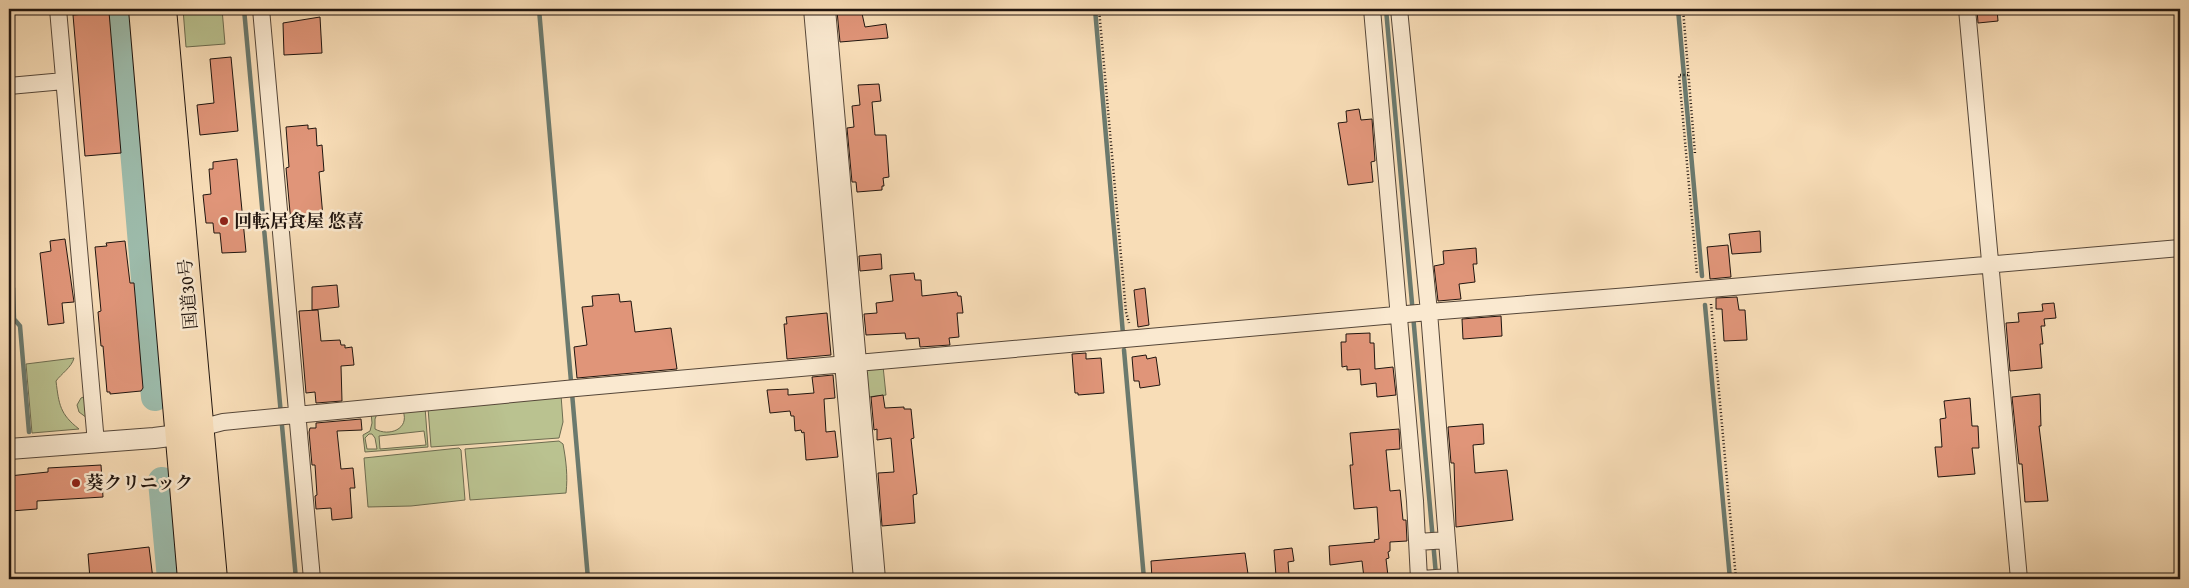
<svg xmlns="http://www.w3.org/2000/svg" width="2189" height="588" font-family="'Gentium Book Plus','Noto Serif JP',serif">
<rect width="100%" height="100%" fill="#f8ddb7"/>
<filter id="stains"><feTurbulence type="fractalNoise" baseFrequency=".004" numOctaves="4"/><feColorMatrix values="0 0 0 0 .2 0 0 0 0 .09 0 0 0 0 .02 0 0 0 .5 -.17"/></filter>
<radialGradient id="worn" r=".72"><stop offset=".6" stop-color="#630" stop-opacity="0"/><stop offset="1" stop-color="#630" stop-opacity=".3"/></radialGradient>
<!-- green -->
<path fill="#bac290" stroke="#6d6c50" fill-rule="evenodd" d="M183,9H222L225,44L186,47Z
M74,358C72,367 61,374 56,381C59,405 60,414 79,429L32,433L26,364Z
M883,366L886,395L867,397L864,370Z
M561,395L563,422L559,438L431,447L428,408Z
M86,396L87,418L79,412L77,405L81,398Z
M425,407L428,447L365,452L363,435L370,431L372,423L371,412ZM403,411C410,429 389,437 375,429V419L377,414ZM424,431L426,445L380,449L379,436ZM369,434H372L375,438L377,449H367L365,438Z
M559,441L563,444C566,460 568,476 566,493L470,500L465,449Z
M459,448L461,450L465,500L411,506L368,507L364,458Z"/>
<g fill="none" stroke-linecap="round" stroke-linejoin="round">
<!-- stream -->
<path stroke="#6b796d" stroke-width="4.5" d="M244,9L296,579
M539,9L588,579
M1095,9L1123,334
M1386,9L1436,575
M1678,9L1702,276
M9,288H13L14,319L20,326L29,432
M1705,305L1730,579
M1124,350L1144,579"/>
<!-- river -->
<path stroke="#9dbcac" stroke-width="28" d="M122,9L155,397
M162,481L171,579"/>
</g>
<!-- building -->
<path fill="#e09579" stroke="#20150f" d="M841,9H861L865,27L886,24L888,38L840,42L837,11H841Z
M1977,9H1997L1998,21L1978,23Z
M109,12L121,153L85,156L73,15Z
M320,17L322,53L284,55L283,23Z
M231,57L238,131L200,135L197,105L214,103L210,59Z
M879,84L881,101L872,102L875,135H886L889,177L883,178L884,186H882V190L857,192L856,182H852L847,128L854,127L852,106L860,105L858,85Z
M1359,109L1361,120L1372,119L1375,161L1371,162L1373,182L1348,185L1338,123L1347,122L1346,111Z
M308,125V129L316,128L317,146L322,145L324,171L319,172L323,217L320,218V221L291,223L286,168L289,167L286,127Z
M237,159L246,252L222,253L220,233H214L213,223H206L203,195L211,194L209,169H213V162Z
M1760,231L1761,252L1732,254L1729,234Z
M65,239L74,302L62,303L64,323L48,325L40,253L51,251L50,241Z
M125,241L130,283H134L143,388L141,391L110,394V392H107L103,346H101L98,312L101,311L95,247L107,246L106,243Z
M1728,245L1731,277L1710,279L1707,247Z
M1476,248L1477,264H1473L1475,282L1459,284L1461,299L1438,301L1434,266L1444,264L1443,251Z
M881,254L882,269L860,271L859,256Z
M914,273L915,280H921L922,296L957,292L958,296H961L963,313H957L959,337L949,338L950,345L920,347L919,338L906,339L905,333L866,335L864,314L877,313L876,303L893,301L890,275Z
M337,285L339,307L312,310V287Z
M1145,288L1149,325L1138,327L1134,290Z
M619,294L620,302L631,301L635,332L671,328L677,369L577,378L574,347L587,345L582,307L593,306L592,296Z
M1737,297L1739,310H1745L1747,340L1724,341L1722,309H1716V298Z
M2054,303L2056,318L2044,319L2045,326H2041L2043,344H2040L2042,368L2010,371L2006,323L2019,322L2018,313L2043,311L2042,304Z
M318,310L321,341L340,340L341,345H345V348L352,347L354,365L341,366L342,401L316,403L315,392L306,393L299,311Z
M827,313L831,355L787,359L784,324H787L786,317Z
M1501,316L1502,336L1463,339L1462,319Z
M1370,333V343H1374L1375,369L1393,367L1396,395L1377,397L1376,383L1361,385L1360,369L1347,370V366L1342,367L1341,342H1346V334Z
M1086,353V359L1101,358L1104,393L1078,395V393H1075L1072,354Z
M1146,355L1147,359L1156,357L1160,385L1140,388L1139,381H1134L1132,357Z
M833,375L835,398L824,399L826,432L835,431L838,457L806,460L804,432L802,433L801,430L795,431L794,416H791L790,411L770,413L767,390L788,389V395L814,393L812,377Z
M2040,394L2041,426H2039L2048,501L2025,502L2022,464H2019L2012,397Z
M883,395L885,408L904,407V409H911L914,438L911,439L917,494L913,495L915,523L882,526L878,473L894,472L891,438L877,440V429L874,430L871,397Z
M1970,398L1972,426H1978L1979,448H1972L1975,474L1938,477L1935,447H1942L1940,419L1946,418L1944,401Z
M361,419L362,430L337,431L341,469L353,468L355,488H350L352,518L332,520L331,508L316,509L315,496L317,495L315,465H312L309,432L310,428H316V423Z
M1483,424L1484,444L1473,445L1475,473L1507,470L1513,520L1456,527L1454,463H1451L1448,427Z
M1399,429L1400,449L1386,450L1390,491L1400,490L1403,520H1406L1407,541L1390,542V551L1388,552L1389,558L1386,559L1388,576L1364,578L1362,561L1330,565L1329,546L1375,542L1374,540L1379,539L1377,507L1354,509L1350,465H1353L1350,433Z
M101,465L103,497L37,501V509L11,511L9,476L48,472V468Z
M149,547L153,579H90L88,554Z
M1292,548L1294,561L1288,562L1289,574L1276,576L1274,550Z
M1245,553L1248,574L1198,579H1152L1151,561Z"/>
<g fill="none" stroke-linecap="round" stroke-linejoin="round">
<!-- minor casing -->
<g stroke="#564739" stroke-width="18">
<path id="minor" d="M58,9L96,443
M261,9L312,579
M812,9L862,579
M827,9L877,579
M1372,9L1415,501L1419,579
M1399,9L1429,312L1450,579
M1967,9L2019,579
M9,86L64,81
M200,428L223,422L576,388L1429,312L1629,296L2180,248
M1418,542L1447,540
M1422,579L1450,577"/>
</g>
<!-- tertiary casing -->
<g stroke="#564739" stroke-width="22">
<path id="tertiary" d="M9,449L154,438L178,435L191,431"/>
</g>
<!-- trunk casing -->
<g stroke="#20150f" stroke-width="28">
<path id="trunk" d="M142,9L191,579
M163,9L214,579"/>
</g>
<!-- path -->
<path stroke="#20150f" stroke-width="2.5" stroke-dasharray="1 2.5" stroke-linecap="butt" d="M1099,9L1126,312L1129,323
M1683,9L1695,154
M1688,75H1679L1697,274
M1711,304L1736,579"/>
<!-- minor -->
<use href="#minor" stroke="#fae9d0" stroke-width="16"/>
<!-- tertiary -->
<use href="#tertiary" stroke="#fae9d0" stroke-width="20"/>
<!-- trunk -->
<use href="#trunk" stroke="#f8ddb7" stroke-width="26"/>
</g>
<!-- markers -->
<g fill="#8f2418" stroke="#fae9d0" stroke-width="2">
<circle cx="224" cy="221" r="5"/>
<circle cx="76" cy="483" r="5"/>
</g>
<g text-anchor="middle" stroke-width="5" stroke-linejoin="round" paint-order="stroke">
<!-- poi labels -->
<g font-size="18" font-weight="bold" fill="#20150f" stroke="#fae9d0" text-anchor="start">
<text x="234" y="227">回転居食屋 悠喜</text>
<text x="86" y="489">葵クリニック</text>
</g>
<!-- street labels -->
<g font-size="18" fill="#20150f" stroke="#fae9d0">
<text transform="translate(188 294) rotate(-95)" y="6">国道30号</text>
</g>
</g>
<!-- margin -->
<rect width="2189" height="588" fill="none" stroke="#f8ddb7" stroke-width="30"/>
<rect x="10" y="10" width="2169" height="568" fill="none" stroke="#20150f" stroke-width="2.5"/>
<rect x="15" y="15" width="2159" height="558" fill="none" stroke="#20150f"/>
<rect width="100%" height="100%" filter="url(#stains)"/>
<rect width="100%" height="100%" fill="url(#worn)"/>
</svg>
